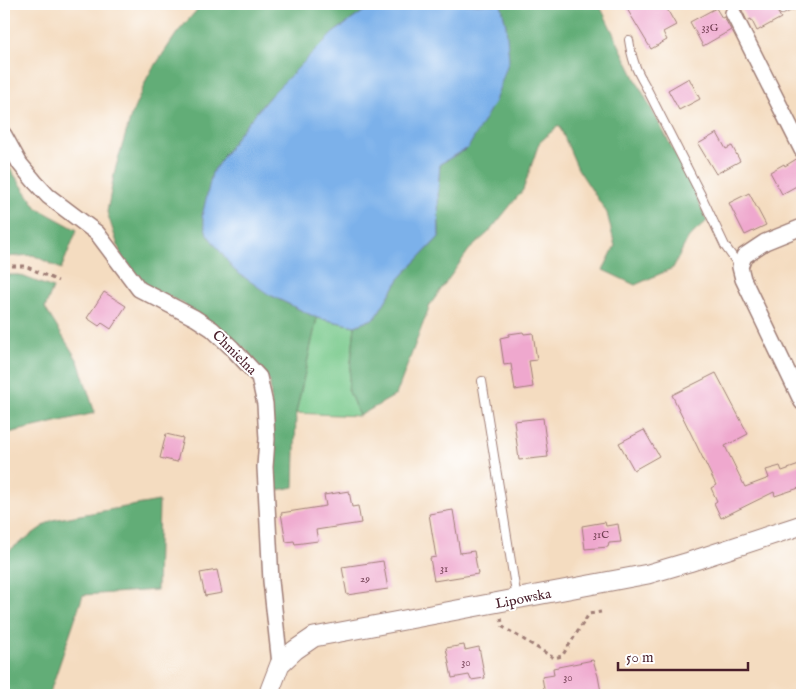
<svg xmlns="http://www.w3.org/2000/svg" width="806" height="699" font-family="'IM FELL English',serif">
<rect width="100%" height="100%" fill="#fff"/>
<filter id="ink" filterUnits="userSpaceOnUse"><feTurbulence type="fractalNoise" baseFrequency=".02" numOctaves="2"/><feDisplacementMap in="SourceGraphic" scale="10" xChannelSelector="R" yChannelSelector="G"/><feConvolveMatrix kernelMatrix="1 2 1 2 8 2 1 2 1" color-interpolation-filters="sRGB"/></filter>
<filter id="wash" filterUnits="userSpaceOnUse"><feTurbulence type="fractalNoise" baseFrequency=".0096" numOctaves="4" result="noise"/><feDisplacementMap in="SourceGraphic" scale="20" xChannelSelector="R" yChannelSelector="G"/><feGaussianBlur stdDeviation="1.12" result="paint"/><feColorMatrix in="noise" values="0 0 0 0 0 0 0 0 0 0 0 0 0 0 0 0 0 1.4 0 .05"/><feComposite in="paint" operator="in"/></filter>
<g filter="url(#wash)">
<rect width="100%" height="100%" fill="#f4dcc0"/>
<!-- green -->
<path fill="#78c98b" stroke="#61745b" d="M317,318L355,326L348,389L359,416L296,413Z"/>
<!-- forest -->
<path fill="#62ad77" stroke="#566651" d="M202,4H374L333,33L271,95L240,132L212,173L268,294L317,318L296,413L294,487L273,491V435L270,382L259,366L246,350L213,324L182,303L147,286L122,258L107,212L115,170L131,116L148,76L177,33Z
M501,4H599L636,80L686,174L707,221L688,238L673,268L635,285L603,270L615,246L607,213L578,169L559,125L539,143L523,190L489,232L469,250L430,305L396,395L359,416L348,389L355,326L375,318L399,279L439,237L438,190L440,164L468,148L506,25Z
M4,160L37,208L77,230L61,269L33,255L4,257Z
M4,275H19L53,288L45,308L78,361L95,413L4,434Z
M159,501L157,590L83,595L49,695H4V554L52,520Z"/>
<!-- water -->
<path fill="#7cb1ea" stroke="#63688a" d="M374,4H501L506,25L509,60L495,101L468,148L440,164L438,190L439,237L399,279L375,318L355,326L317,318L268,294L234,270L207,234L202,216L212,173L240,132L271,95L333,33Z"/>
<g id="blocks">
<!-- building -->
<path fill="#efa8ce" d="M624,4H664L676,25L663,32L667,40L651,49Z
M742,4H777L774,6L781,18L757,31L751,19L747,21L741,8L744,6Z
M716,8L722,18L724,17L731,30L703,46L690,22Z
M689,78L700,99L679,110L668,90Z
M717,133L726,149L732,146L740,161L716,174L698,144Z
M798,158L802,159V183L782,194L770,172L784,164L785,166Z
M749,193L766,225L745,235L729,203Z
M104,292L126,306L111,329L102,323L99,326L87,318Z
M523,332L524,334L533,333L537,360L529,361L533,387L515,390L511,364L504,365L500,338L509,336V334Z
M716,373L748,434L725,446L745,487L769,478L766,470L780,466L782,471L802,464V487L775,496L774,492L721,518L714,503L717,501L711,488L716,485L672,395Z
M543,418L548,457L519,460L514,421Z
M644,430L659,456L634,470L619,443Z
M166,434L183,438L177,462L160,458Z
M349,491L352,507L358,506L361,523L316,530L318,541L295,544L294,541L286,542L281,513L326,506L324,495Z
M453,510L460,553L474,551L478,574L434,581L430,558L436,557L429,514Z
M605,522L606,526L618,524L621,542L609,543L608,547L585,549L582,526Z
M383,561L388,589L347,595L342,567Z
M217,570L222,593L205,596L200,573Z
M464,645L465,650L479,647L485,678L471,680L469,675L452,678L446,648Z
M593,660L598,676L601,692L597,693V695H545L542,677L554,675L553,668Z"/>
</g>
</g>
<g filter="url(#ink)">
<use href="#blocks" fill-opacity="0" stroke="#9f7e76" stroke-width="1"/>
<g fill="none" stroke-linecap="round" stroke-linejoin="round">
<!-- service casing -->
<g stroke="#9f7e76" stroke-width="10">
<path id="service" d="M782,10L795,4
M629,40C632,59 635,68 645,85L700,193L725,246L740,267
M482,381L517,599"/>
</g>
<!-- minor casing -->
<g stroke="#9f7e76" stroke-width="18">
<path id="minor" d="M733,13L802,150
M4,135L20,164L35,182L48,196L97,233L139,289L195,318L212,329L232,348L259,377L265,404L267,439L265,467L271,581L280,664
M802,227L765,242L744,256L740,267L743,279L802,402"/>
</g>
<!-- tertiary casing -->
<g stroke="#9f7e76" stroke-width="21">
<path id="tertiary" d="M270,695V690L280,664L295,650L314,637L648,574L689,562L802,525"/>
</g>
<!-- path -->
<path stroke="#9f7e76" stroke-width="3" stroke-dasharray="4 4" stroke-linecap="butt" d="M4,266H25L58,281
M501,618L503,627L554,658L562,656L589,614L601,612"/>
<!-- service -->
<use href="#service" stroke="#fff" stroke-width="8"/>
<!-- minor -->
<use href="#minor" stroke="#fff" stroke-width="15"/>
<!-- tertiary -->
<use href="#tertiary" stroke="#fff" stroke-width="19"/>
</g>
</g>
<g text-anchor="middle" stroke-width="4" stroke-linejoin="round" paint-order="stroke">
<!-- number labels -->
<g font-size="11" fill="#734154">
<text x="710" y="31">33G</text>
<text x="601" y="538">31C</text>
<text x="444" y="572">31</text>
<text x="365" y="582">29</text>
<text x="466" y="666">30</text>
<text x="568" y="681">30</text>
</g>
<!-- street labels -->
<g font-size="14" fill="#4a1f2b" stroke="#fff">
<text transform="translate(235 352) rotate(45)" y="5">Chmielna</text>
<text transform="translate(523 598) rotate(-11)" y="5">Lipowska</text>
</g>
</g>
<!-- margin -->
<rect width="806" height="699" fill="none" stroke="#fff" stroke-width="20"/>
<!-- scale -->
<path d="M618 662v8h130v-8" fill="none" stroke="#4a1f2b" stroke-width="2.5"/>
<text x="626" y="662" font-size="15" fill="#4a1f2b" stroke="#ffffff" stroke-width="4" paint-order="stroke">50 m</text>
</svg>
